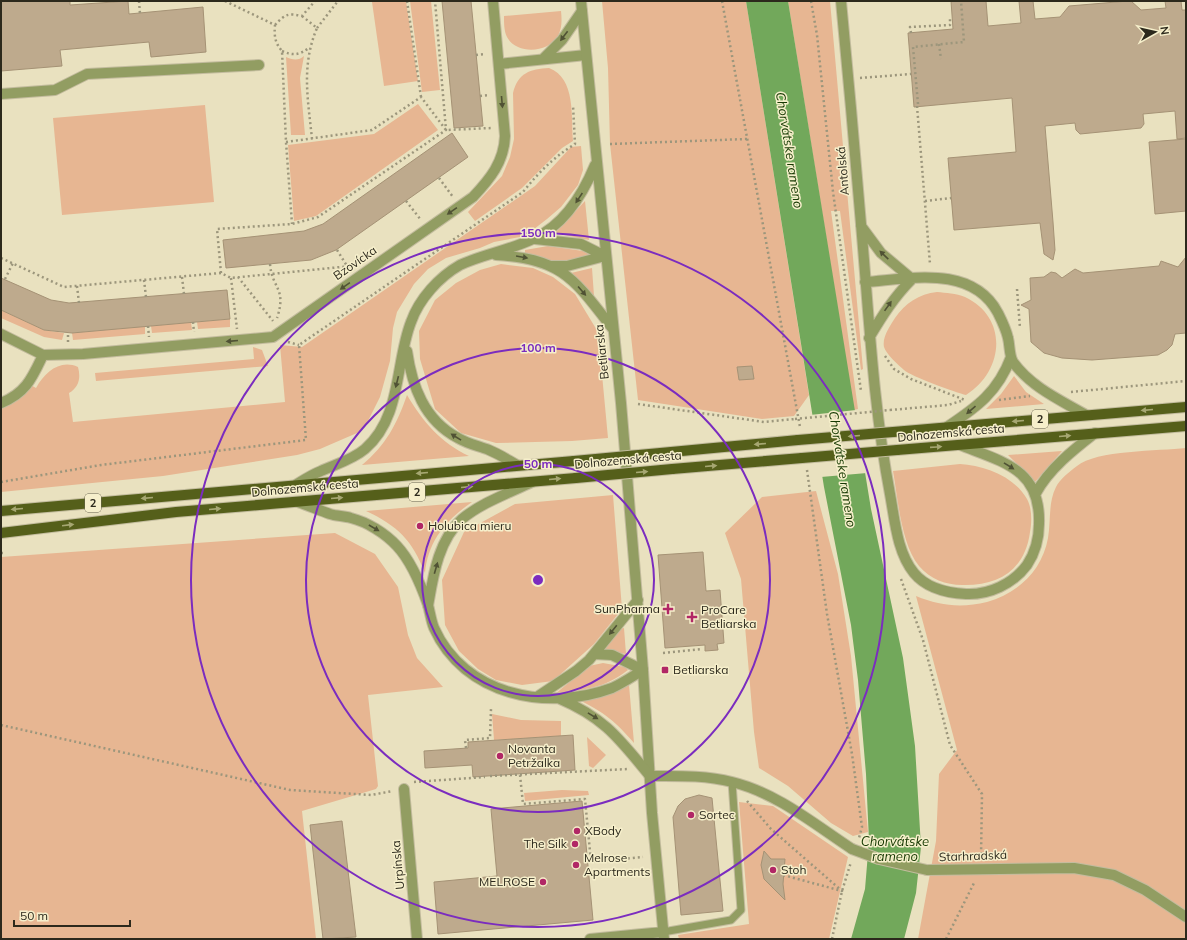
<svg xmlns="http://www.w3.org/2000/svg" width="1187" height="940" font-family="Mulish,sans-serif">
<rect width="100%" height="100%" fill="#e9e1bf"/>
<!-- green -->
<path fill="#e7b692" d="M406,1L418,81L384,86L372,2Z
M410,1H431L440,90L422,92Z
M602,1H746L809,395L794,416L762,419L638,400L610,144L608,68Z
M788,1H830L863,369L861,370L840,211H831L858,409L854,410Z
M561,11C562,20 562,28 558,36C548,53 517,55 507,37C504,31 504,23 504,16Z
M304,56L300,78L305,135H291L286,57C292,60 299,61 304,56Z
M549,68C576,78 571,117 573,141L562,148L522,188L475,221L468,212L502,176L510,157L514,139L513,93C518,73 530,69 549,68Z
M418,104L438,130L316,216L294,221L288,145L374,134Z
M205,105L214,202L62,215L53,118Z
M581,146L583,170L578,185L561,207L547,219L525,236L494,242L480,248L446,258L428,269L414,284L397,312L393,328L390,361L380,397L367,423L357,433L320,449L297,455L163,476L1,492V403L29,384L36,388C45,372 60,359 78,367C81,378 79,387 69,393L73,422L285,402L280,345L302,347L535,186L571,147Z
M585,201L589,240L555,233Z
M548,246L590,252V254C567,266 548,261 525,253V250Z
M501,264L533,268L553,277L575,294L598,332L608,438L572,441L496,443L461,433L435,409L420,359L419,331L435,300L456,283L480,270Z
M592,268L594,296L571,273Z
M937,292C946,293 956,293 965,297C1009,318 1004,371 966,395C957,393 910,376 904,370C898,365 886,354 884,347C882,337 890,326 895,318C905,303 919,294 937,292Z
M1,310L44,330L64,333L62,340L44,337L1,318Z
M230,319V327L198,329L197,322Z
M191,322L192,330L152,333L151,326Z
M145,326V334L73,340L72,333Z
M253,347L262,350L268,366L96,381L95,373L254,359Z
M1014,376L1026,392L1044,404L986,409L1001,394Z
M407,395C423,422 441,443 469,456L362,465C386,445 397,424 407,395Z
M1186,448V939H918L936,841L939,774L957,750L916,596C940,606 962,608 987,602C1018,593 1042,571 1048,538C1051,521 1048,503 1056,487C1060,479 1069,472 1077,466C1096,450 1159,451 1186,448Z
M1062,451L1035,482L1008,455Z
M960,464C984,465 1015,477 1027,499C1032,508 1032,522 1030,532C1025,570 999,586 962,585C946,585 930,579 919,566C901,544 898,499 893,471Z
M816,491L838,574L851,656L868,832L853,836L831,823L788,786L759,768L754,732L741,579L725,533L762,497Z
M613,495L622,609L594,644L553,681L522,685L496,680L478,669L459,651L445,625L442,580L464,532L515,504Z
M472,502C446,520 428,541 425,573C412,540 398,526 366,511Z
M335,533L375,554L398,587L408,635L417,658L443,687L368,695L378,786L376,789L302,811L316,939H1V557Z
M624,628L626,654L604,650L620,629Z
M603,663L625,667L628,670C604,689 584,689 555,694L589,666Z
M629,685L634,743C617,723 604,712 579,700L607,695Z
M492,714L521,720L561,721V736L494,740Z
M587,737L606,755L593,768L589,766Z
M562,790L588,791L589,795L525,801L524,793Z
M739,802L773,806L848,857L829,939H679L678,935L749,924Z"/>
<!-- water -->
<path fill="#72a85b" d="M746,1H788L871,509L903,658L915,746L921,847L916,893L904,939H851L865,889L869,841L866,774L858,680L851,625L824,487Z"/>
<!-- pier -->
<path fill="#e9e1bf" d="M856,410L867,473L821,477L810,415Z"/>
<!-- building -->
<path fill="#beaa8d" stroke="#a59275" d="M1,1H70V5L128,1L129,14L203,7L206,52L151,57L149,42L60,50L62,66L1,71Z
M442,1H471L483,126L454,128Z
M951,1H986L988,26L1021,23L1019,1H1033L1035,19L1060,17L1069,6L1128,1H1131L1141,10L1166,8L1165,1H1181L1182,10H1186V138L1177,139L1175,111L1143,114L1144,124L1141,128L1080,134L1076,130L1075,123L1045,126L1053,222L1055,250L1053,260L1044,254L1040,223L954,230L948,158L1016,152L1012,98L914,107L908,33L953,29Z
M452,133L468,157L336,250L311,260L226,268L223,240L304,231L323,224Z
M1186,139V211L1155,214L1149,142Z
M1186,257V333L1175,334L1172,345L1167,350L1158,355L1092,360L1062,358L1044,353L1031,342L1029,309L1021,305L1031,300L1030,278L1044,277L1051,272L1056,273L1062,278L1075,269L1083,273L1159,266L1161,261L1178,267Z
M1,278L51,300L69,303L227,290L230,319L72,333L44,330L1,310Z
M752,366L754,379L739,380L737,367Z
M703,552L706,591L720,590L724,643L717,644L718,650L705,651V645L665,648L658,555Z
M573,735L575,770L473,777L472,765L425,768L424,751L468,748V742Z
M699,795L712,798L723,911L681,915L673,817L678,806L685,799Z
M582,801L593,920L438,934L434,882L497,876L491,809Z
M342,821L356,937L323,939L310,825Z
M764,851L771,859H785L783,884L785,900L764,879L761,865Z"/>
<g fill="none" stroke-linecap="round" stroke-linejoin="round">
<!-- service casing -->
<g stroke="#c3bc9e" stroke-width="9">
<path id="service" d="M663,932L731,920L741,910L732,782"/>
</g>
<!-- minor casing -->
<g stroke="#c3bc9e" stroke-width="12">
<path id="minor" d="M841,1C848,75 855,150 861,224C869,315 873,405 890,494C895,521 897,552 914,573C927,589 947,593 966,594C989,595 1013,584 1027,565C1035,553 1039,538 1039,524C1041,469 1003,462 960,445
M543,59L562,40L582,11
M499,64L586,55
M1,94L55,90L87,74L259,65
M861,226L881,253L912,279
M865,282C909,279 972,264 998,313C1002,321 1006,329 1008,338C1010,346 1009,355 1013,362C1031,387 1060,400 1086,415
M1,334L43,355L83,354L273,337L473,197C490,179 504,162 505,136L493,1
M869,338C882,316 894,297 912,279
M1,403C26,393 32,378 43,355
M947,427C977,407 998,392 1011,357
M1036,493C1049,469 1073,450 1095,433
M643,670L652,813L664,939
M650,776C677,776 705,775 732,782C777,793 814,824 852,849
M404,789L417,939
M927,870L1074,868L1114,875L1145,890L1186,917
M590,939L663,932"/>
</g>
<!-- tertiary casing -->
<g stroke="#c3bc9e" stroke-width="12">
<path id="tertiary" d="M581,1L621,403L643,670
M535,239L581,244L605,256
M496,255C563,259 574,279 613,329
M552,266H567L605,256
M407,351C412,386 424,420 458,438C468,444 479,446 489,450C499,454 508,460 517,465
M297,484C305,479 313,474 321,471C336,464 352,460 365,449C402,417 395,363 411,322C419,299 439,277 460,265C484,254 511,250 535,238C565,224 583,194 595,165
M298,502C309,506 319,510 330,514C336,516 344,516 351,518C367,522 385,533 397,546C411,561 421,585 428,605C430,612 431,621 434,628C464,695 547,712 612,688C623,683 633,676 643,670
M428,606C433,577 438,540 462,519C481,503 509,493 532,482
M594,654L612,655L643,670
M537,697L576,671L589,660L638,600
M560,699C605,718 620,740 650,776"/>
</g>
<!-- primary casing -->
<g stroke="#c3bc9e" stroke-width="12">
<path id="primary" d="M893,432L1186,407
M897,450L1186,426
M671,452L798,440
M672,469L802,458
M1,511L574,461
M1,533L176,512L576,478"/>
</g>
<!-- path -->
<path stroke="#9c967c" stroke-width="2.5" stroke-dasharray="2 3" stroke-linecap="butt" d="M139,1L140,14
M225,1L275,25C274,36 275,43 282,51L286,142L292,224
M407,1L421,97
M722,1L800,427
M811,1L817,35L833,192L861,391
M302,16L317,28C301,66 308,99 312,139
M275,25C285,14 288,13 302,16L315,1
M317,28L338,1
M911,33L910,27L950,25V17
M939,44L941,59
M282,51C293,56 299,55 309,48
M476,55L485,54
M860,78L911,74
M480,96L489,95
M918,104L913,47L964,42L961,1
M917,106L930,264
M286,142L372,130L421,97L446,130L492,128
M610,144L747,139
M439,178L453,197
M406,201L421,220
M925,201L951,198
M337,250L347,266
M1,258L64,287L221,273L231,278L351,266
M270,264C272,289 287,288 277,318
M221,273L217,229L292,224L318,217L446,130L435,1
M182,277L184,294
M238,277L273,321
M231,278L237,329
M5,279L13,263
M144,280L146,297
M77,286L79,303
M1017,289L1020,328
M193,322L194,332
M148,326L149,337
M68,342V333
M288,342L299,345
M885,356L894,369L911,379L965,400
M1071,392L1186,381
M999,400L1030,396
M638,404L764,422L795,419
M890,410L948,405L961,401
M807,470L827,614L852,754L862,827L859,838
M1,482L101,465L306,440L299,345L523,192C539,172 554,157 575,144L573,105
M1,553H3
M901,579L923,640L950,745L982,794L981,857
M663,653L702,649
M1,725L290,790L371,795L393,791
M466,748L465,740L490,738L491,709
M520,775L523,804L585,799L591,862
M490,776L628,769
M414,782L485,777
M747,801L771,829L842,891L783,875
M588,862L643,857
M832,939L842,891L851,862
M946,939L975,881"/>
<!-- service -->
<use href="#service" stroke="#929d62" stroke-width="7"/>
<!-- minor -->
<use href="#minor" stroke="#929d62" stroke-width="10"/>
<!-- tertiary -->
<use href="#tertiary" stroke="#929d62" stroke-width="10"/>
<!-- primary -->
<use href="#primary" stroke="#555f1a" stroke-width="10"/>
<!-- minor-bridge casing -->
<g stroke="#c3bc9e" stroke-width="12" stroke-linecap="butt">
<path id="minor-bridge" d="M852,849L879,859L927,870"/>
</g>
<!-- primary-bridge casing -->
<g stroke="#c3bc9e" stroke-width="12" stroke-linecap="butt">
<path id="primary-bridge" d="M798,440L893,432
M802,458L897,450
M574,461L671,452
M576,478L672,469"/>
</g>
<!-- path-bridge -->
<path stroke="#9c967c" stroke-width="2.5" stroke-dasharray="2 3" stroke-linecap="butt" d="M795,419L890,410"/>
<!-- minor-bridge -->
<use href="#minor-bridge" stroke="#929d62" stroke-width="10"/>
<!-- primary-bridge -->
<use href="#primary-bridge" stroke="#555f1a" stroke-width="10"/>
</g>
<!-- one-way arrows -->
<defs><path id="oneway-solid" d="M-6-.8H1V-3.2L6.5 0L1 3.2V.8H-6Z"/></defs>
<g fill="#505234">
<use href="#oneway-solid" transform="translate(564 36) rotate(127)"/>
<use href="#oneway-solid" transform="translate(502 102) rotate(85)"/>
<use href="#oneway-solid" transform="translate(579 198) rotate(124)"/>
<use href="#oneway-solid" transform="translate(452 211) rotate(145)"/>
<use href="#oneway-solid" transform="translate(884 255) rotate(-136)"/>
<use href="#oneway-solid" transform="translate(522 257) rotate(10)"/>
<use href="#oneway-solid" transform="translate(345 286) rotate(145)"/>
<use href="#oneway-solid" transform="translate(582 291) rotate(49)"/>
<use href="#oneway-solid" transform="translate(888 306) rotate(-55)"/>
<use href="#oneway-solid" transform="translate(232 341) rotate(175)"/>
<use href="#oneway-solid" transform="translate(397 382) rotate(104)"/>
<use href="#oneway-solid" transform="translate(971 410) rotate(139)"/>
<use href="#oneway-solid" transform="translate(456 437) rotate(-148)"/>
<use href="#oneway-solid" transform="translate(1009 466) rotate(32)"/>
<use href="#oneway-solid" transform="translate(374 528) rotate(30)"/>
<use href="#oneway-solid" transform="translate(436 568) rotate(-74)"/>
<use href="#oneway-solid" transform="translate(613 630) rotate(129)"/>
<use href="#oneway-solid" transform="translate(593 716) rotate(31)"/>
</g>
<g fill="#a6a772">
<use href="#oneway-solid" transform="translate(1147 410) rotate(175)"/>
<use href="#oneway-solid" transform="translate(1018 421) rotate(175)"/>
<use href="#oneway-solid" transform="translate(854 436) rotate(175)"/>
<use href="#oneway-solid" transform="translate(1065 436) rotate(-5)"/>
<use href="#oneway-solid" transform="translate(760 444) rotate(175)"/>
<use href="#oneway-solid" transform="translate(936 447) rotate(-4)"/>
<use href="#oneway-solid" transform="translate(711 466) rotate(-5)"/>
<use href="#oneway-solid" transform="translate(642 472) rotate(-5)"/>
<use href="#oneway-solid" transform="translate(422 473) rotate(175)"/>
<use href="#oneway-solid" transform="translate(555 479) rotate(-5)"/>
<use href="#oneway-solid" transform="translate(467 487) rotate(-5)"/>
<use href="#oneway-solid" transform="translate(147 498) rotate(175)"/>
<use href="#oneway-solid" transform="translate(337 498) rotate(-5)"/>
<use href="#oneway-solid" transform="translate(17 509) rotate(175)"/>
<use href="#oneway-solid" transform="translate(215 509) rotate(-5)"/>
<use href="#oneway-solid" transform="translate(68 525) rotate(-7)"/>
</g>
<!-- distance rings -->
<g fill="none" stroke="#7b2cbf" stroke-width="2">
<circle cx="538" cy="580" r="116"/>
<circle cx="538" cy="580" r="232"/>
<circle cx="538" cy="580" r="347"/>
</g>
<!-- markers -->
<g fill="#b12766" stroke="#f6efcb" stroke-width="1.5">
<circle cx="420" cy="526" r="4"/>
<path d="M666 603h4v4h4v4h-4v4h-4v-4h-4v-4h4z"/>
<path d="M690 611h4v4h4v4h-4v4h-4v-4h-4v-4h4z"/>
<rect x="661" y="666" width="8" height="8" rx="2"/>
<circle cx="500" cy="756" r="4"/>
<circle cx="691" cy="815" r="4"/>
<circle cx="577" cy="831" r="4"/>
<circle cx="575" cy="844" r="4"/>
<circle cx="576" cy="865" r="4"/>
<circle cx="773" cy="870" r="4"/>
<circle cx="543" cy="882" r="4"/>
</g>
<g text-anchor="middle" stroke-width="3" stroke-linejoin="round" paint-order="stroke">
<!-- shield labels -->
<g fill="#f6efcb" stroke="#696450" stroke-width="1">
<rect x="1032" y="410" width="16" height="18" rx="3"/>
<rect x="409" y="483" width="16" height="18" rx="3"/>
<rect x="85" y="494" width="16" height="18" rx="3"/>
</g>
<g font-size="11" font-weight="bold" fill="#2c291c">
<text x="1040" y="423">2</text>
<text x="417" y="496">2</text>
<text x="93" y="507">2</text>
</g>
<!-- street labels -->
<g font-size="12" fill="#2c291c" stroke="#f6efcb">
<text transform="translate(843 171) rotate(-95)" y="4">Antolská</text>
<text transform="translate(355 263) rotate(-35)" y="4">Bzovícka</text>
<text transform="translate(602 352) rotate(-96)" y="4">Betliarska</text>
<text transform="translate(951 433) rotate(-5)" y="4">Dolnozemská cesta</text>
<text transform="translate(628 460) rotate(-5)" y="4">Dolnozemská cesta</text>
<text transform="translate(305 488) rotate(-5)" y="4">Dolnozemská cesta</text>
<text transform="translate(973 856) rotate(-2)" y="4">Starhradská</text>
<text transform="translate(398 865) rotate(-95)" y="4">Urpínska</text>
</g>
<!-- poi labels -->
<g font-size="12" fill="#2c291c" stroke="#f6efcb" text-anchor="start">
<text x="428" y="530">Holubica mieru</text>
<text x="660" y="613" text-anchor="end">SunPharma</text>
<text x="701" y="614">ProCare<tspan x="701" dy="14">Betliarska</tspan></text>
<text x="673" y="674">Betliarska</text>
<text x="508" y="753">Novanta<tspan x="508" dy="14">Petržalka</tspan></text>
<text x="699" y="819">Sortec</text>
<text x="585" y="835">XBody</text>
<text x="567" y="848" text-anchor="end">The Silk</text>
<text x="584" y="862">Melrose<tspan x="584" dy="14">Apartments</tspan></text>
<text x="781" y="874">Stoh</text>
<text x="535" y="886" text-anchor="end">MELROSE</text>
</g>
<!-- water labels -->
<g font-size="13" font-style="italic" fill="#163902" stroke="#f6efcb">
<text transform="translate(790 150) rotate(81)" y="5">Chorvátske rameno</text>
<text transform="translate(843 469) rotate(81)" y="5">Chorvátske rameno</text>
<text x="895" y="846">Chorvátske<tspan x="895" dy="15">rameno</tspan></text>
</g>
</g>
<circle cx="538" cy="580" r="6" fill="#7b2cbf" stroke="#f6efcb" stroke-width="2"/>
<g font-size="12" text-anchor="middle" font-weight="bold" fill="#7b2cbf" stroke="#f6efcb" stroke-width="3" stroke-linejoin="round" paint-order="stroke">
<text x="538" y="237">150 m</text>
<text x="538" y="352">100 m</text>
<text x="538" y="468">50 m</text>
</g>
<!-- border -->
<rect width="1187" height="940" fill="none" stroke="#2c291c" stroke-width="4"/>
<!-- north arrow -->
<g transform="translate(1155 32) rotate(82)" stroke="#f6efcb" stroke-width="3" paint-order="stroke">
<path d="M0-3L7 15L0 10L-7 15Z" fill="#2c291c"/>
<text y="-6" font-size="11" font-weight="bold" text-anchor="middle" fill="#2c291c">N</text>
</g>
<!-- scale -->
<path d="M14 920v6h116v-6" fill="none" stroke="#2c291c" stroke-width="2"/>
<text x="20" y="920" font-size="12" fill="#2c291c" stroke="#f6efcb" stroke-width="3" paint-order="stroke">50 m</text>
</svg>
